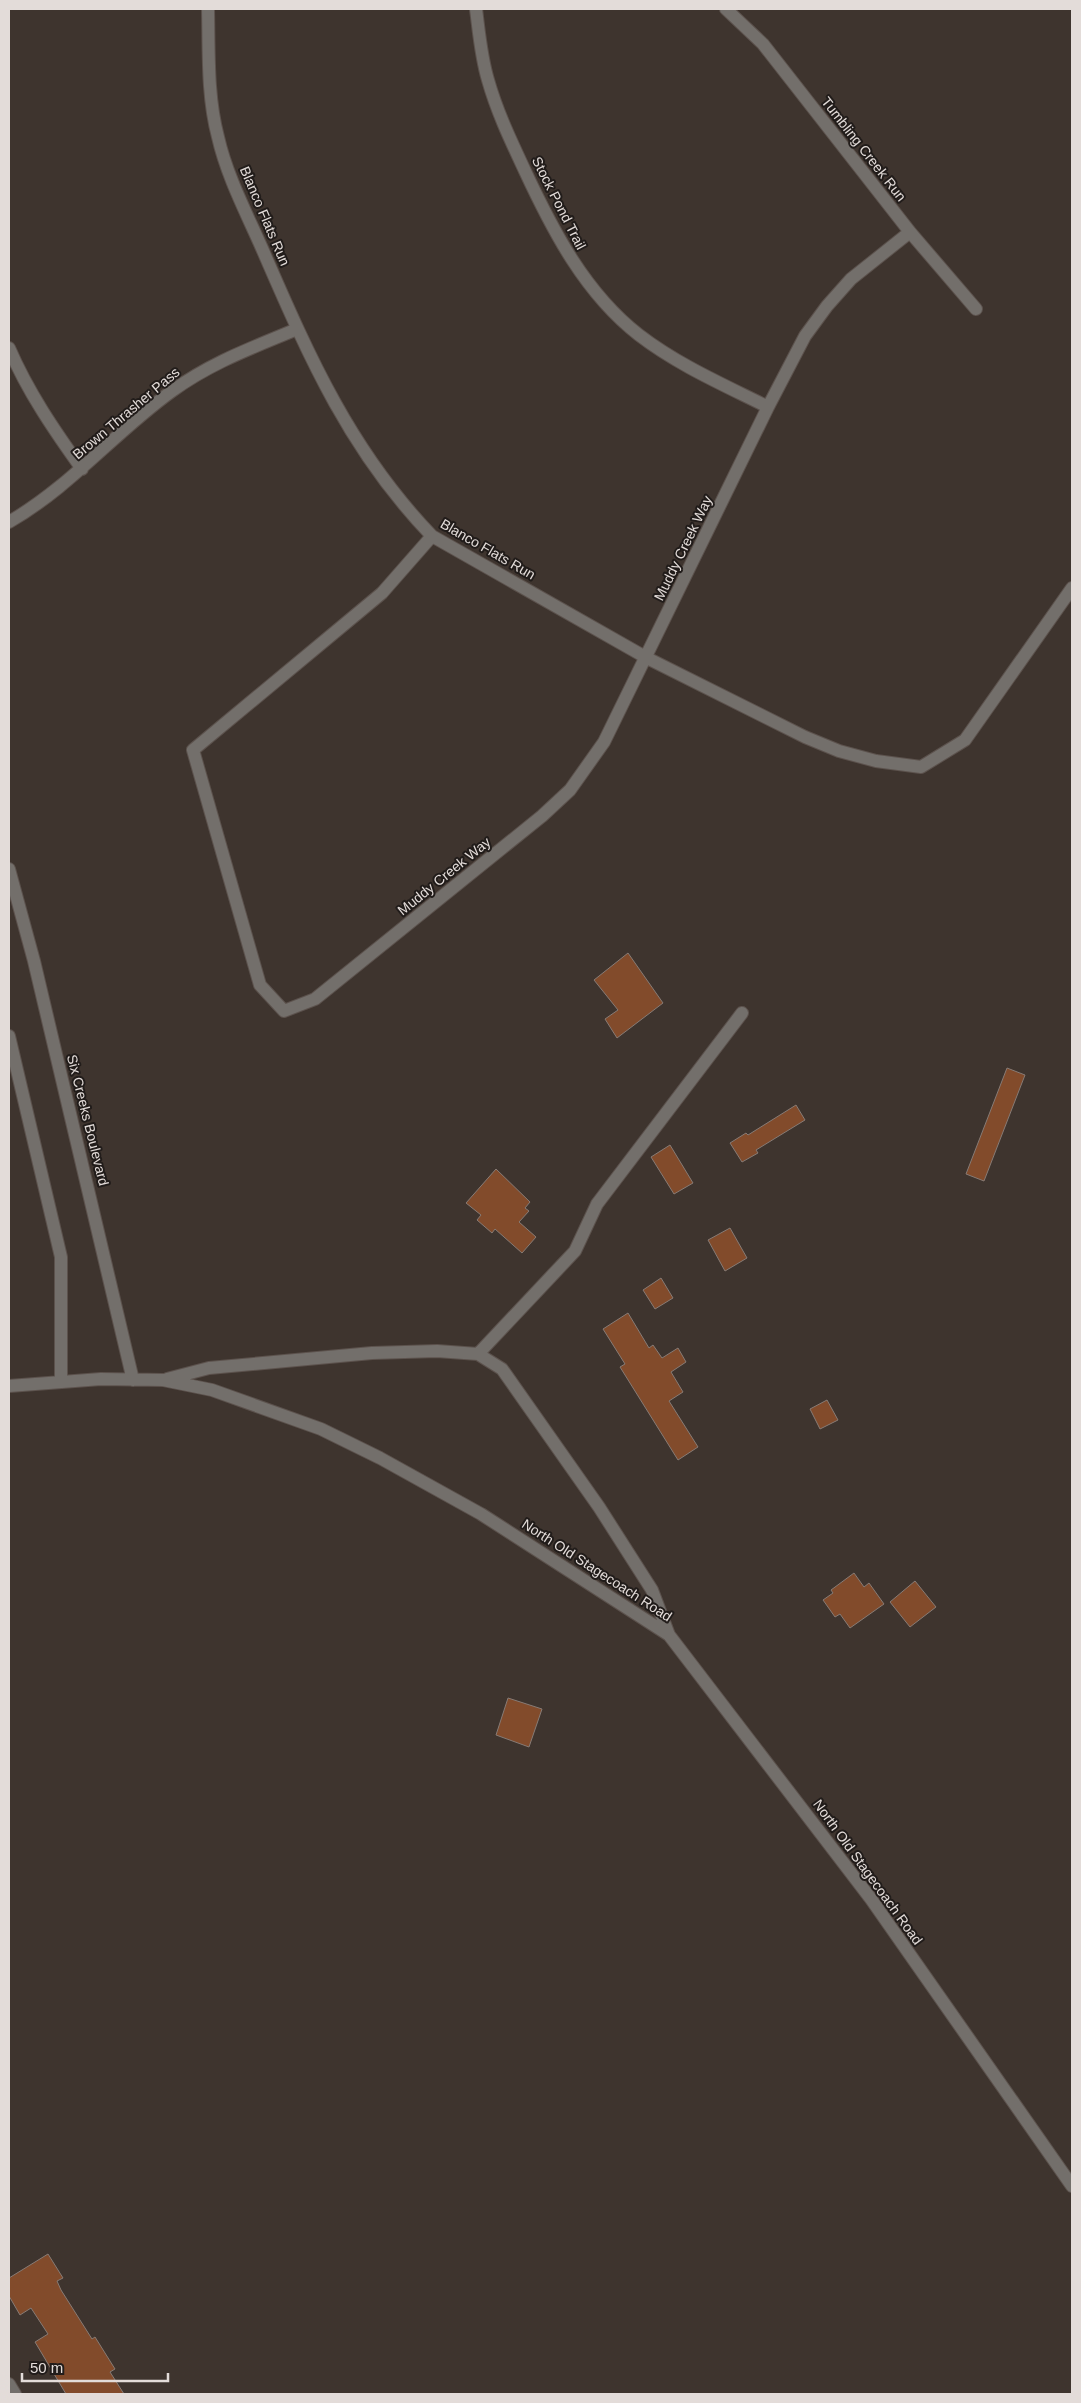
<svg xmlns="http://www.w3.org/2000/svg" width="1081" height="2403" font-family="Arial,sans-serif">
<rect width="100%" height="100%" fill="#3e342e"/>
<!-- building -->
<path fill="#824b2b" stroke="#877b75" d="M628,953L663,1003L617,1038L605,1019L618,1010L594,980Z
M1007,1068L1025,1075L984,1181L966,1174Z
M796,1105L805,1120L756,1150L758,1153L742,1162L730,1143L746,1133L748,1135Z
M670,1145L693,1183L674,1194L651,1157Z
M496,1169L530,1202L525,1208L529,1211L519,1222L536,1237L522,1253L495,1229L492,1233L477,1220L481,1215L466,1203Z
M730,1228L747,1258L725,1271L708,1240Z
M661,1278L673,1298L655,1309L643,1290Z
M628,1313L649,1348L653,1345L662,1358L678,1348L686,1362L671,1372L683,1392L669,1401L698,1447L678,1460L620,1367L625,1364L603,1329Z
M827,1400L838,1420L820,1429L810,1409Z
M854,1573L864,1587L869,1583L884,1604L850,1628L840,1614L835,1617L823,1600L833,1593L831,1590Z
M915,1581L936,1607L910,1627L890,1602Z
M508,1698L542,1709L529,1747L496,1735Z
M48,2254L63,2278L57,2281L61,2290L92,2339L95,2337L115,2369L110,2372L124,2394H66L35,2342L48,2334L31,2308L20,2315L9,2296V2278Z"/>
<g fill="none" stroke-linecap="round" stroke-linejoin="round">
<!-- minor casing -->
<g stroke="#5c524d" stroke-width="14">
<path id="minor" d="M208,9C209,51 207,96 218,137C227,177 248,216 264,253C310,359 351,452 432,536L647,658L805,737L839,751L876,761L921,767L965,740L1072,588
M476,9C479,32 481,57 488,80C497,112 511,141 525,171C553,231 585,293 639,335C678,365 724,385 768,407
M726,9L763,44L910,232L976,309
M9,348C28,392 54,430 82,469
M9,522C70,487 115,432 172,391C212,362 252,348 297,329
M432,536L382,593L193,750L260,985L284,1011L315,999L542,816L570,790L604,742L768,407L805,336L827,306L851,279L910,232
M9,869L34,961L133,1380
M9,1036L61,1257V1382
M478,1354L575,1251L597,1204L742,1013
M167,1379L209,1368L372,1353L437,1351L478,1354L502,1369L599,1507L652,1590L669,1635
M9,1386L101,1379L163,1380L212,1390L321,1429L380,1458L481,1514L669,1635L871,1899L1072,2186
M9,2384L15,2394"/>
</g>
<!-- minor -->
<use href="#minor" stroke="#736f6b" stroke-width="12"/>
</g>
<g text-anchor="middle" stroke-width="4" stroke-linejoin="round" paint-order="stroke">
<!-- street labels -->
<g font-size="14" fill="#e3dcd9" stroke="#211c1a">
<text transform="translate(864 149) rotate(52)" y="5">Tumbling Creek Run</text>
<text transform="translate(559 203) rotate(63)" y="5">Stock Pond Trail</text>
<text transform="translate(265 216) rotate(67)" y="5">Blanco Flats Run</text>
<text transform="translate(126 413) rotate(-40)" y="5">Brown Thrasher Pass</text>
<text transform="translate(683 548) rotate(-64)" y="5">Muddy Creek Way</text>
<text transform="translate(488 549) rotate(30)" y="5">Blanco Flats Run</text>
<text transform="translate(444 876) rotate(-39)" y="5">Muddy Creek Way</text>
<text transform="translate(88 1120) rotate(76)" y="5">Six Creeks Boulevard</text>
<text transform="translate(597 1570) rotate(33)" y="5">North Old Stagecoach Road</text>
<text transform="translate(868 1872) rotate(54)" y="5">North Old Stagecoach Road</text>
</g>
</g>
<!-- border -->
<rect width="1081" height="2403" fill="none" stroke="#e3dcd9" stroke-width="20"/>
<!-- scale -->
<path d="M22 2373v8h146v-8" fill="none" stroke="#e3dcd9" stroke-width="2.5"/>
<text x="30" y="2373" font-size="15" fill="#e3dcd9" stroke="#211c1a" stroke-width="4" paint-order="stroke">50 m</text>
</svg>
